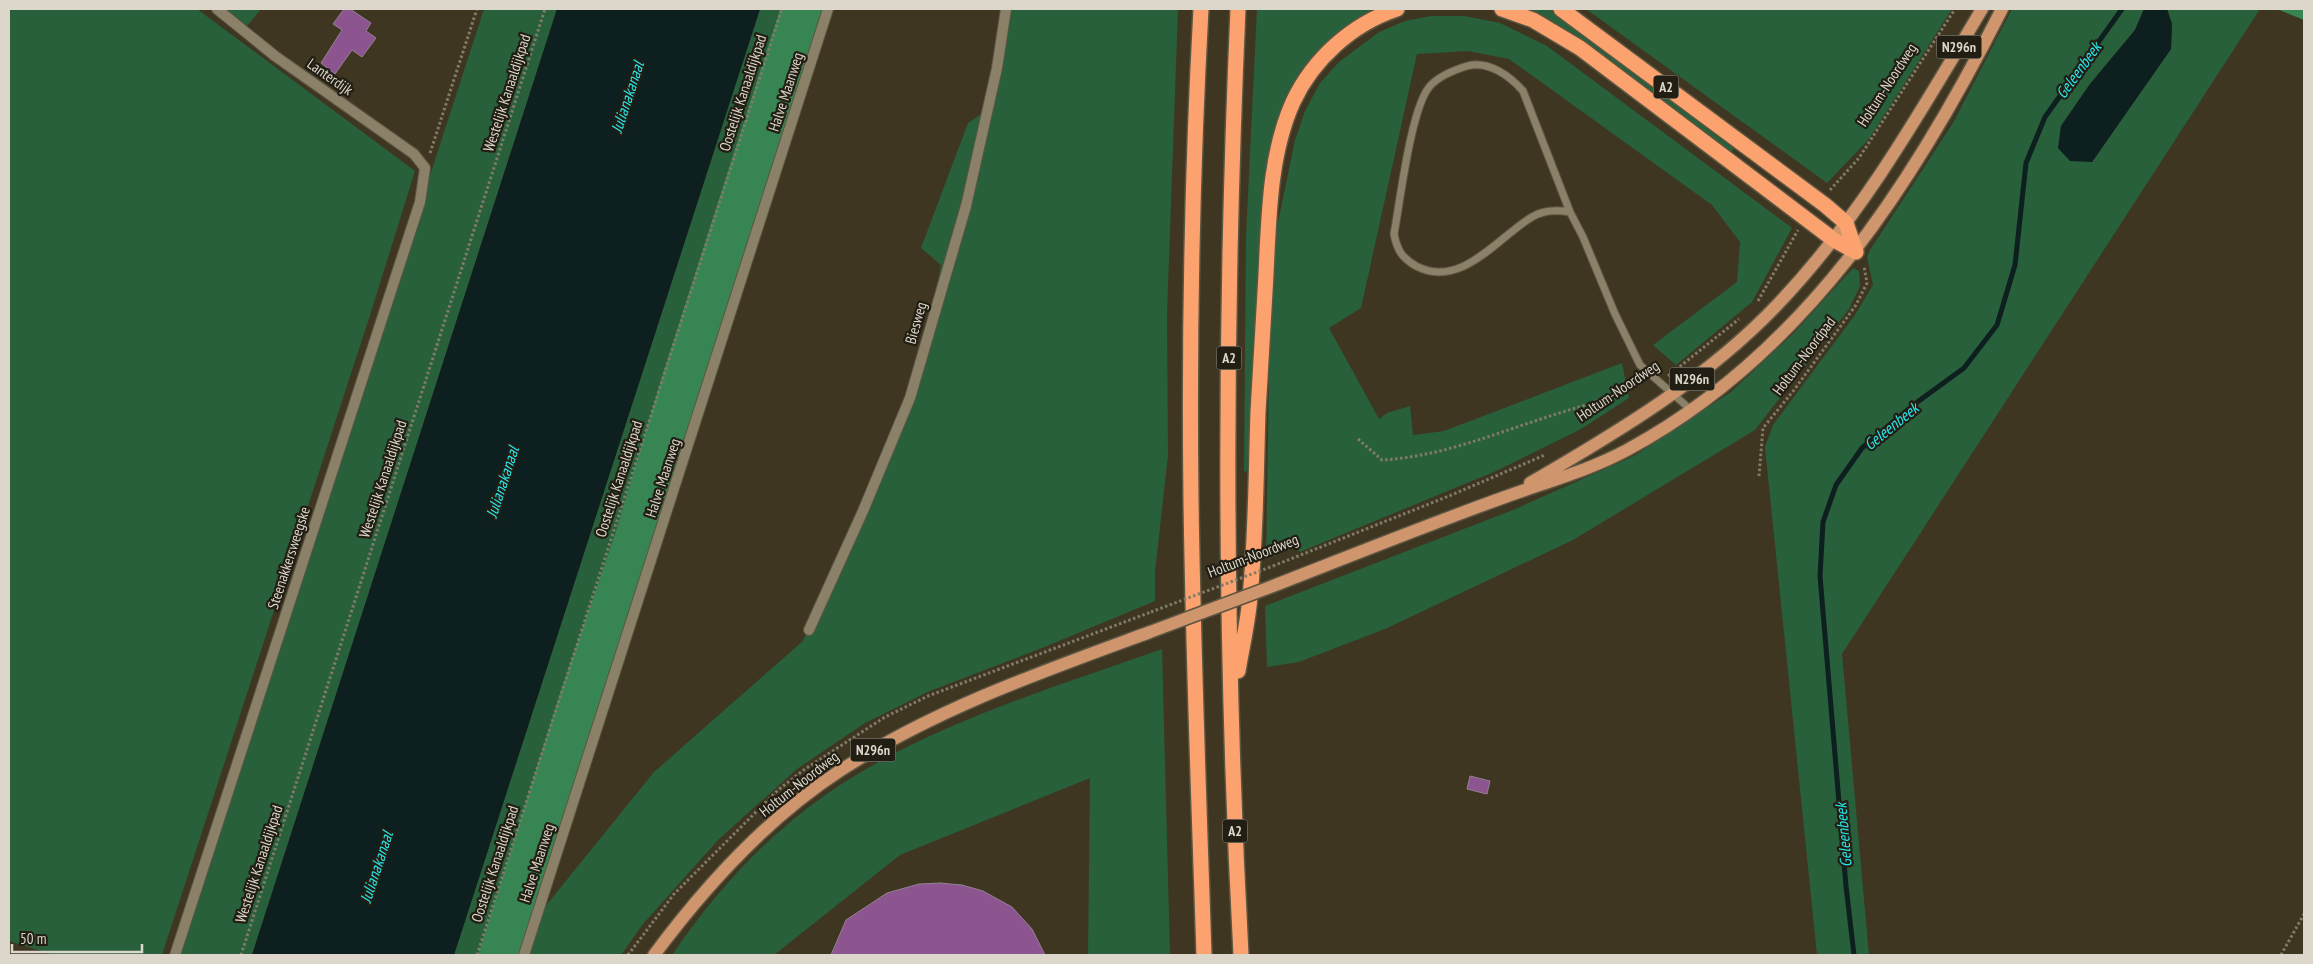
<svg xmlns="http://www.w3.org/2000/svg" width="2313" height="964" font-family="'PT Sans Narrow',sans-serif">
<rect width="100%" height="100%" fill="#3f3621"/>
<!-- green -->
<path fill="#27603b" d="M9,9H197L415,171L371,312L162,955H54L9,941Z
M225,9H261L247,26Z
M484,9H557L252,955H177Z
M760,9H780L663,373L615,534L559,696L478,955H454Z
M1003,9H1178L1167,314L1168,455L1155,572V601L1047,646L930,691L865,723L797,769L719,839L643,924L621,955H525L535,919L654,772L803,641L899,419L924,347L941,265L921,248L968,123L983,113Z
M1257,9H1380L1297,80L1261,255L1247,471L1244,472L1246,236Z
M1519,9H1551L1734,149L1729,154Z
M1586,9H1952L1869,139L1827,183Z
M2012,9H2144L2135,30L2090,84L2061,126L2092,162L2171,49L2172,24L2167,9H2260L1842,654L1869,955H1817L1765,447L1773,425L1855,315L1873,285L1867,257L1870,250L1953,123Z
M1431,16H1464L1500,23L1547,46L1792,228L1752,302L1676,365L1653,345L1737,282L1740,242L1712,205L1509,59L1468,51L1417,54L1361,308L1329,328L1379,419L1387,413L1410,406L1413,435L1444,431L1622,363L1629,398L1581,429L1496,471L1300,552L1296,547L1266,559L1271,256L1295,140L1305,111L1320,83L1339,62L1379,32L1405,21Z
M1853,268L1859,271L1860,286L1849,309L1755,430L1573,540L1385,629L1299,662L1267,667L1265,606L1513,510L1634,456L1731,392L1794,333Z
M1162,649L1170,955H1088L1090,778L900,855L774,955H672C703,910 739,866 781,830C885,737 1033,695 1162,649Z"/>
<!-- forest -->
<path fill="#378553" d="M780,9H826L522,955H478L559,696L615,534L663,373Z
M2277,9H2304V20Z"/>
<!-- water -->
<path fill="#0e1f1f" d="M557,9H760L454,955H252Z
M2144,9H2167L2172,24L2171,49L2092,162L2070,161L2058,148L2061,126L2090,84L2135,30Z"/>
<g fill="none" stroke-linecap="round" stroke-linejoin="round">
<!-- stream -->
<path stroke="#0e1f1f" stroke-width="5" d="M1854,955L1846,886L1820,576L1823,522L1836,485L1862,448L1916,403L1964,368L1997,325L2015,265L2026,163L2045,117L2122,9"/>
</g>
<!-- building -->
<path fill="#8d558f" stroke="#938093" d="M344,9H350L371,23L366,31L376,38L362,57L352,50L335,74L321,63L342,30L333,24Z
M1470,776L1490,781L1487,794L1467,789Z
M940,883L962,885L983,891L1012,907L1032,929L1045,955H831L846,920L887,893L919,884Z"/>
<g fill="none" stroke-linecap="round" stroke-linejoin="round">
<!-- service casing -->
<g stroke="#5c5542" stroke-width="9">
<path id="service" d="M1570,212C1558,210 1543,210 1532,217C1499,236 1461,290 1416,266C1402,258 1397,250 1394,234C1400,202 1411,107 1430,86C1439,76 1454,70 1467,66C1488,60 1510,76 1523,91L1570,212L1583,237L1615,314L1640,365L1691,410"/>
</g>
<!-- minor casing -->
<g stroke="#5c5542" stroke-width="12">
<path id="minor" d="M809,630L863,511L910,398L966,206L997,68L1006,9
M175,955L420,202L425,168L414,154L275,56L217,9
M524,955L828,9"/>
</g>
<!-- primary casing -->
<g stroke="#5c5542" stroke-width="15">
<path id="primary" d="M1530,483C1618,432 1708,378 1778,304C1861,217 1921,111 1982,9
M1273,586C1350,556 1427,525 1505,497C1546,482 1588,471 1627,450C1804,355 1914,183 2002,9
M654,955C706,885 767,818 841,770C937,708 1044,671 1150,632"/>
</g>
<!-- motorway casing -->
<g stroke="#5c5542" stroke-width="18">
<path id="motorway" d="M1201,9C1192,172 1189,335 1191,499C1193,651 1199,803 1204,955
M1238,9C1224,324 1224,641 1241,955
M1502,9L1533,20L1580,48L1834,240L1856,252
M1561,9L1825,205L1846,223L1856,252
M1238,671C1242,647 1248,622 1250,597C1256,536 1256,474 1258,412C1260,372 1263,332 1265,292C1269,229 1267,160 1293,102C1313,59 1352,24 1397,9"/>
</g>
<!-- path -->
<path stroke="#827b69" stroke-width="3" stroke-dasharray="2.5 2.5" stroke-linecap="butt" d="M430,153L477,9
M1830,190L1859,158L1955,9
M1758,301L1798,230
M1668,376L1739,319
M1358,439L1382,460C1437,457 1489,436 1541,419C1574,408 1611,399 1641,381
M1759,476L1763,428L1794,390L1856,305L1867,283L1864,266
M1273,566L1449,496L1545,455
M241,955L545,9
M477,955L782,9
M628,955L674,894L778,790L805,769L885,717L928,696L1151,612
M2281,955L2304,914"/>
<!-- service -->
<use href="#service" stroke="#8b8169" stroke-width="7"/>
<!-- minor -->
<use href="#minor" stroke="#8b8169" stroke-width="10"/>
<!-- primary -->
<use href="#primary" stroke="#cf956d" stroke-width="12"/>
<!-- motorway -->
<use href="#motorway" stroke="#fca26f" stroke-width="15"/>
<!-- primary-bridge casing -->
<g stroke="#5c5542" stroke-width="15" stroke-linecap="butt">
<path id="primary-bridge" d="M1150,632L1273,586"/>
</g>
<!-- path-bridge -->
<path stroke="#827b69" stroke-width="3" stroke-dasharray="2.5 2.5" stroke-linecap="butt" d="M1151,612L1273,566"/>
<!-- primary-bridge -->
<use href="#primary-bridge" stroke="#cf956d" stroke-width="12"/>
</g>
<g text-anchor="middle" stroke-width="4.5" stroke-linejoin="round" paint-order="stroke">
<!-- shield labels -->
<g fill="#221e14" stroke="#a4a093" stroke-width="1">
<rect x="1936.5" y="35.5" width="45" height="23" rx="4"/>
<rect x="1653.5" y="75.5" width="25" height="23" rx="4"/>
<rect x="1216.5" y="346.5" width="25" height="23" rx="4"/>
<rect x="1669.5" y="367.5" width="45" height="23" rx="4"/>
<rect x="850.5" y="738.5" width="45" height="23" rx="4"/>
<rect x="1222.5" y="819.5" width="25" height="23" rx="4"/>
</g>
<g font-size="14" font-weight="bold" fill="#dcd7ca">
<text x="1959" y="52">N296n</text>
<text x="1666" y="92">A2</text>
<text x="1229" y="363">A2</text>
<text x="1692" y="384">N296n</text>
<text x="873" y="755">N296n</text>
<text x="1235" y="836">A2</text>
</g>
<!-- street labels -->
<g font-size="15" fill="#dcd7ca" stroke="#221e14">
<text transform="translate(330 77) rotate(35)" y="5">Lanterdijk</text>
<text transform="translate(1887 85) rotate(-57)" y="5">Holtum-Noordweg</text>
<text transform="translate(786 92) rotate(-72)" y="5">Halve Maanweg</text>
<text transform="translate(507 93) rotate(-72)" y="5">Westelijk Kanaaldijkpad</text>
<text transform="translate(743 93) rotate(-72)" y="5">Oostelijk Kanaaldijkpad</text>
<text transform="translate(916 323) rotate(-74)" y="5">Biesweg</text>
<text transform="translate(1804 356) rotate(-53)" y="5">Holtum-Noordpad</text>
<text transform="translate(1618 391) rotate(-34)" y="5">Holtum-Noordweg</text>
<text transform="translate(663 478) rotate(-72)" y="5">Halve Maanweg</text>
<text transform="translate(383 479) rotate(-72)" y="5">Westelijk Kanaaldijkpad</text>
<text transform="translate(619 479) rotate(-72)" y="5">Oostelijk Kanaaldijkpad</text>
<text transform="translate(1253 556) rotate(-21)" y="5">Holtum-Noordweg</text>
<text transform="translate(289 558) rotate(-72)" y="5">Steenakkersweegske</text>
<text transform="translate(799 784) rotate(-38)" y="5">Holtum-Noordweg</text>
<text transform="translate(537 863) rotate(-72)" y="5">Halve Maanweg</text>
<text transform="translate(259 864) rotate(-72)" y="5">Westelijk Kanaaldijkpad</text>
<text transform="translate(495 864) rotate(-72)" y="5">Oostelijk Kanaaldijkpad</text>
</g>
<!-- water labels -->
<g font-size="16" font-style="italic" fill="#26e8ed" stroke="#221e14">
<text transform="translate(2078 70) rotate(-54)" y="6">Geleenbeek</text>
<text transform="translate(627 97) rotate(-72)" y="6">Julianakanaal</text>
<text transform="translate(1891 426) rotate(-39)" y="6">Geleenbeek</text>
<text transform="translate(502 482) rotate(-72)" y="6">Julianakanaal</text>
<text transform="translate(1843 835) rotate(-95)" y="6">Geleenbeek</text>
<text transform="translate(376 867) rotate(-72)" y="6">Julianakanaal</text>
</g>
</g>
<!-- border -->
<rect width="2313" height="964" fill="none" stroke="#dcd7ca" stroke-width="20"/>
<!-- scale -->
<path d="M12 944v8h130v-8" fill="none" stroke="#dcd7ca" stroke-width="2.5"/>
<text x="20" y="944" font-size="15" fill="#dcd7ca" stroke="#221e14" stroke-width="4" paint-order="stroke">50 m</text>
</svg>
